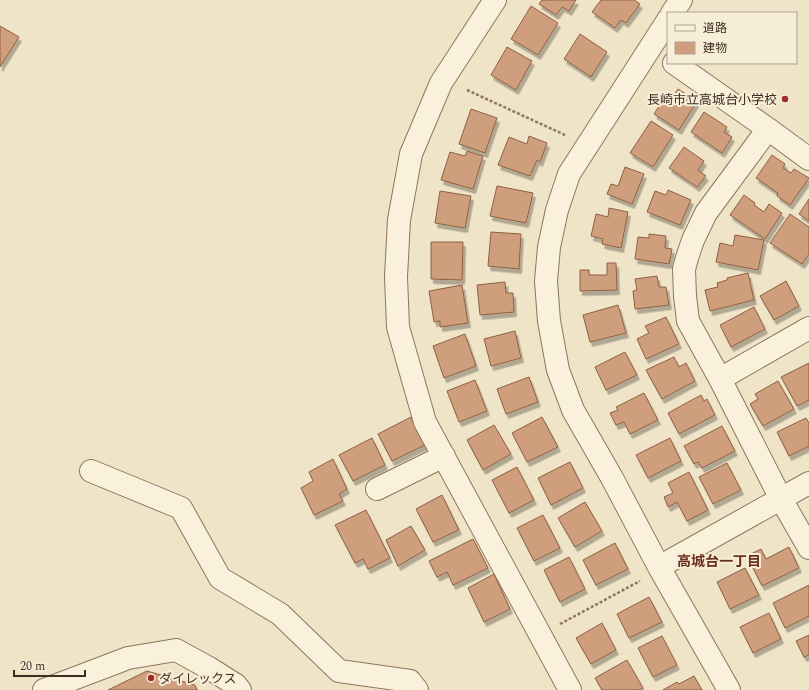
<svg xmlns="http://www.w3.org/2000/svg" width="809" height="690" font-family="Spectral,'Noto Sans JP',serif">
<defs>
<filter id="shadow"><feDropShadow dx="2.5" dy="4.5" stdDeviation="0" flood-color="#0004"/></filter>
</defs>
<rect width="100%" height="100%" fill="#f0e4c8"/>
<!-- building -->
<path fill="#cf9f7d" stroke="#8d5f41" filter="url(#shadow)" d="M542,0H576L569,11L562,7L556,15L539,4Z
M601,0H634L640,4L626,23L621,20L615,28L592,12Z
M531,6L558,23L538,55L511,39Z
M0,26L19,37L0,67Z
M580,34L607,52L591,77L564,59Z
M507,47L532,61L516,90L491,75Z
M678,89L697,101L679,130L654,114L666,95L672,98Z
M471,109L497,118L485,153L459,144Z
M704,112L727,127L724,132L732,137L722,153L691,132Z
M651,121L673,135L653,167L630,153Z
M529,136L547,143L540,162L537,160L530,176L498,165L509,137L527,144Z
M684,147L704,161L698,170L706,176L697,187L669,168Z
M467,151L483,156L473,189L441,180L450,152L465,156Z
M772,155L785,164L783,168L791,173L794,169L809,178L790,205L777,196L778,193L756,178Z
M625,167L644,174L632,204L607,194L611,184L618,186Z
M497,186L533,193L526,223L490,216Z
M668,190L691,200L680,225L647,212L655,191L666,195Z
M440,191L471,196L465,228L435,223Z
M744,195L755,203L754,205L764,212L769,204L782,213L765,239L730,215Z
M809,199V221L799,214Z
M609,208L628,212L621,248L602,244L603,239L591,236L596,214L608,217Z
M790,214L809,227V254L802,264L770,243Z
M491,232L521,234L519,269L488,266Z
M649,234L666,236L665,248L672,249L669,264L635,259L638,237L649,238Z
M735,235L764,240L758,270L716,262L720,243L733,246Z
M431,242H463L462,280L431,279Z
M607,263H616L617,290L580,291V270H589V275H607Z
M748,273L754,300L710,311L705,290L718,287L717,283L727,280V278Z
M657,276L659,287H666L669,305L635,309L633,291L637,290L635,279Z
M786,281L799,306L774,320L760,296Z
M505,282L506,293H513L514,312L480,315L477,285Z
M462,285L468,323L440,327V321L434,322L429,291Z
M618,305L626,333L590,342L583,315Z
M754,307L765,329L731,347L720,325Z
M666,317L679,344L646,359L637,339L649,333L645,326Z
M515,331L521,358L491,366L484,339Z
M465,334L476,366L444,378L433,346Z
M625,352L637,375L606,390L595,367Z
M674,357L679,367L686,363L695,381L662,399L646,370Z
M809,363V400L797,406L781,377Z
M529,377L538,402L506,414L497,389Z
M475,380L487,411L459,422L447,391Z
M778,381L794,409L763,426L750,404L758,399L755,394Z
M644,393L658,420L630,434L624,422L616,425L610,413L618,410L616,407Z
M701,395L704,401L707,399L715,415L679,434L668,413Z
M411,417L425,445L392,461L378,434Z
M542,417L558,447L527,462L512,433Z
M806,418L809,423V446L789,456L777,432Z
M494,425L511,454L483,470L467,440Z
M722,426L735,451L702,468L698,462L694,464L684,446Z
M372,438L385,465L353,481L339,455Z
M670,438L681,461L648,478L636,455Z
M333,459L347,489L339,494L343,501L314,515L301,488L313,481L309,472Z
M570,462L583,488L551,505L538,478Z
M727,463L741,490L713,504L699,477Z
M517,467L534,500L509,513L492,480Z
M689,472L708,510L687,521L677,502L668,507L664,497L673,493L668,483Z
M442,495L459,530L433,542L416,509Z
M585,502L602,531L575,547L558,518Z
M366,510L390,558L368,569L363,559L355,563L335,525Z
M543,515L560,548L534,561L517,528Z
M411,526L425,550L398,566L386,540Z
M473,539L488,568L453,585L447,572L437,577L429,561Z
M615,543L628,569L596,585L583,560Z
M789,547L799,568L762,586L747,556L761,549L766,559Z
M569,557L585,589L560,602L544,570Z
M745,568L759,595L730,609L717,582Z
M494,574L510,609L484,622L468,588Z
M809,585V616L785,628L773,603Z
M649,597L662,622L629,638L617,614Z
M769,613L781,639L753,653L740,627Z
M602,623L616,650L591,664L576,638Z
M809,635V655L804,657L796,641Z
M662,636L677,665L653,677L638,648Z
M627,660L643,688L639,690H602L595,678Z
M147,671L195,685L197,690H108Z
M694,676L702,690H663L677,682L679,684Z"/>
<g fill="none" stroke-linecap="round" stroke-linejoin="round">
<!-- minor casing -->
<g stroke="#8d765c" stroke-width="24">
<path id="minor" d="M495,0L441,83L411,154L399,220L396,277L398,327L425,422L570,690
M674,63L768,129
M809,159L768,129L706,213L693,240L687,258L684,269L685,296L688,321L720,379L781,499L809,548
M720,379L809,328
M91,471L181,508L220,578L280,614L339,671L410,681L417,690
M377,489L444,456
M44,690L128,658L176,650L209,668L236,685L240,690"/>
</g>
<!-- tertiary casing -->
<g stroke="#8d765c" stroke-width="24">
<path id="tertiary" d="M672,13L681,0
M668,20L569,174L557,210L549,247L546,281L549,321L558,370L573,410L612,478L659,567L729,690
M659,567L809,483"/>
</g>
<!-- path -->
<path stroke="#8d765c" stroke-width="2.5" stroke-dasharray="3 2" stroke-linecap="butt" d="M467,90L565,135
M560,624L640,581"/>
<!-- minor -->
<use href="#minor" stroke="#faf1dc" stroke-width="22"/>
<!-- tertiary -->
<use href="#tertiary" stroke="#faf1dc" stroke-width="22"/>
</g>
<!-- markers -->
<g fill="#9e2a2b" stroke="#f7eed8" stroke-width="1.5">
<circle cx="785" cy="99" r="4"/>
<circle cx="151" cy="678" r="4"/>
</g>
<g text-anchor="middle" stroke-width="4" stroke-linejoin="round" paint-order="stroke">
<!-- poi labels -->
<g font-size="13" fill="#3d2e20" stroke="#f7eed8" text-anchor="end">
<text x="777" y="104">長崎市立高城台小学校</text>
<text x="159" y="683" text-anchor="start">ダイレックス</text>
</g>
<!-- neighbourhood labels -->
<g font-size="14" font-weight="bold" fill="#6b2e1e" stroke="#f7eed8">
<text x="719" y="566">高城台一丁目</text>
</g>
</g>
<!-- legend -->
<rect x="667" y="12" width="130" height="52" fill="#f7eed8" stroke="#ada18e"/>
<rect x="675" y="25" width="20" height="6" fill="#faf1dc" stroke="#ada18e"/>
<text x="703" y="32" font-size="12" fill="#3d2e20">道路</text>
<rect x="675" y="42" width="20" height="12" fill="#cf9f7d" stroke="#ada18e"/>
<text x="703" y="52" font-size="12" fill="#3d2e20">建物</text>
<!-- scale -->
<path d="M14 670v6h71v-6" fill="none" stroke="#3d2e20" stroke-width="2"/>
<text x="20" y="670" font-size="12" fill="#3d2e20" stroke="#f7eed8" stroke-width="3" paint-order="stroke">20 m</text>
</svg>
